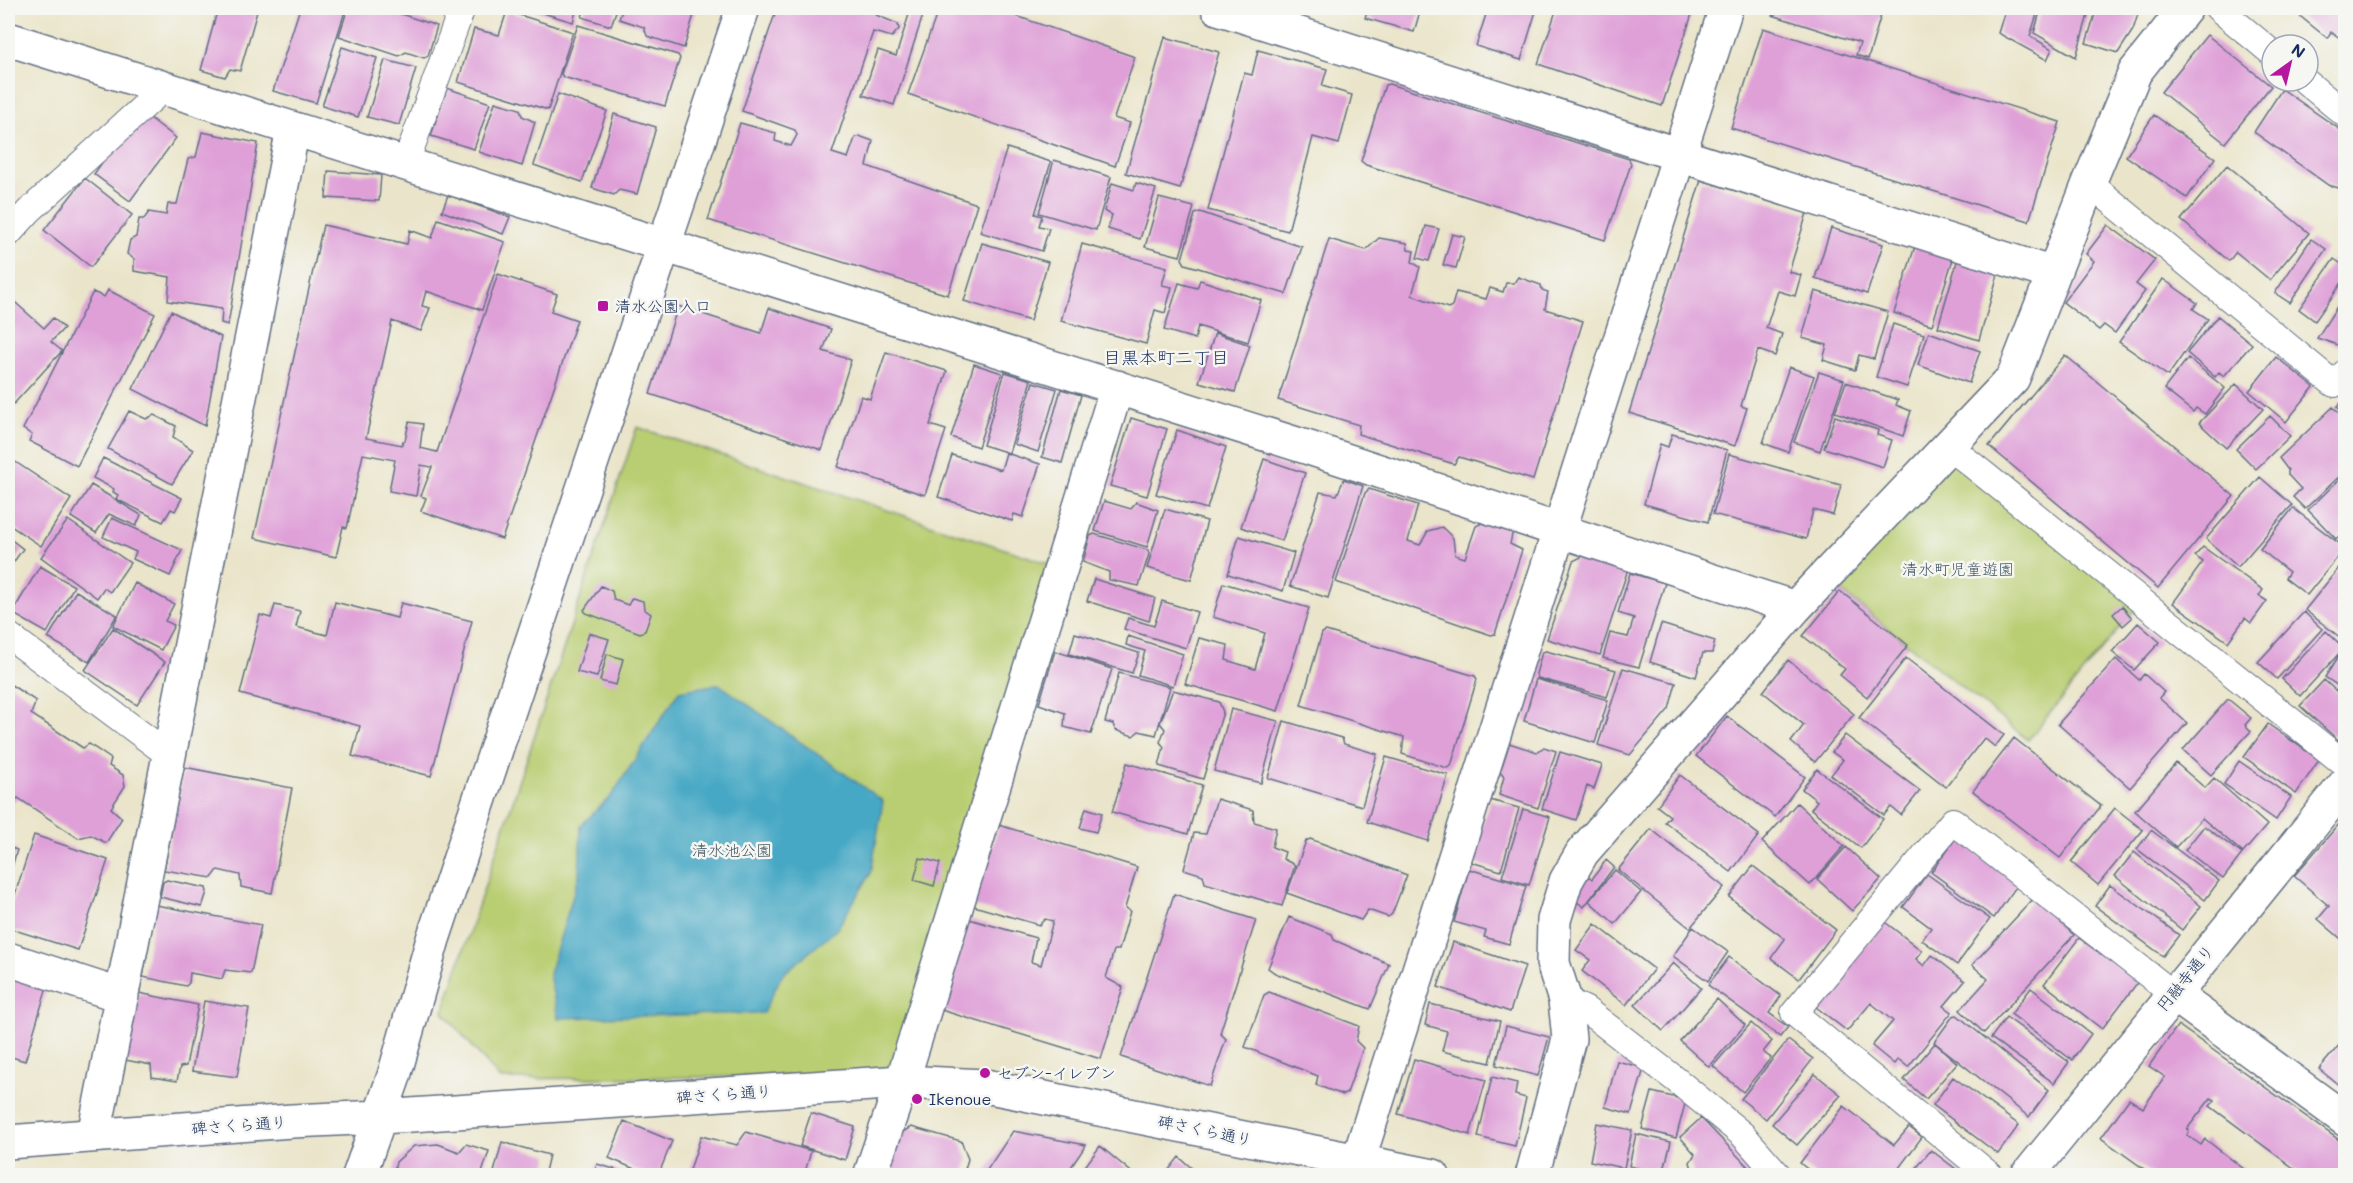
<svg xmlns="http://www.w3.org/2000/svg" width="2353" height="1183" font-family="Mali,'Klee One',sans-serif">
<rect width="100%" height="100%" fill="#f6f6f2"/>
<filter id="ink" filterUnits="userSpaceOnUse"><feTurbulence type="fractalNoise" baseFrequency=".0167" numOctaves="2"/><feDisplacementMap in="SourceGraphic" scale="12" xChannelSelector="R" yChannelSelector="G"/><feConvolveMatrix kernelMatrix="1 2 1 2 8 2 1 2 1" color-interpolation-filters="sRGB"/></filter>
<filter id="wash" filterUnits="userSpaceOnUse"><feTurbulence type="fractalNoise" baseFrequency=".008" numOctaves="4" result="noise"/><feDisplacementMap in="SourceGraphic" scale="24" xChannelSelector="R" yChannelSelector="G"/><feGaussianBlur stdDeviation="1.35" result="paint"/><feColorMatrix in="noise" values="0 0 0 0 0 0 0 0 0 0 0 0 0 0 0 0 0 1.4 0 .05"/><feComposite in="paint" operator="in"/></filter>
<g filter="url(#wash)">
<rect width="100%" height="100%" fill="#eae5ca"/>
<!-- green -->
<path fill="#b9ce72" stroke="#6a7e68" stroke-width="1.5" d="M637,427L1050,564L898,1075L500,1079L443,1012Z
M1950,447L2141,601L2028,740L1824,577Z"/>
<!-- water -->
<path fill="#46a8c5" stroke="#306c92" stroke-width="1.5" d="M719,684L883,801L871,873L837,929L782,975L763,1013L558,1018L549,974L579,876L581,825L612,795L679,691Z"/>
<g id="blocks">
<!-- building -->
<path fill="#dfa0d8" d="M218,8H258L240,71L230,69L225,77L201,70Z
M300,8H346L316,103L273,91Z
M348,8H383L437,26L428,56L424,58L406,52L399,56L339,36Z
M526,8H577L573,22Z
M585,8H617L611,26L582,17Z
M623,8H696L684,48L647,36L644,27L619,19Z
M777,8H878L876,15L898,24L899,29L892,37L873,32L832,153L848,158L855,138L859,136L873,141L867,166L977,204L948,295L708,220L740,123L776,133L775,141L791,146L797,135L795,130L742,111Z
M911,8L925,9L894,105L863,95L878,50L896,56Z
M939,8H993L1135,57L1114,118L1130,123L1115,166L908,94Z
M1106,8H1121L1120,12Z
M1368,8H1421L1414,32L1365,18Z
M1488,8H1537L1521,60L1476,46Z
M1557,8H1694L1662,106L1538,64Z
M1774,8H1883L1868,59L1856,55L1860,43L1772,15Z
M2006,8H2039L2030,36L2052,49L2047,60L1998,33Z
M2041,8H2090L2076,57L2034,33Z
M2097,8H2140L2133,30L2118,53L2086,43Z
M2290,8H2346V31L2340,38L2331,32L2327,38Z
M507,11L573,32L548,110L458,82L474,29L499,35Z
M578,25L678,55L680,58L665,106L563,77L561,74Z
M1763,28L2060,122L2029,221L1731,128Z
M2207,35L2271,86L2225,143L2161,92Z
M1165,37L1219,52L1180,189L1126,173Z
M342,47L377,58L358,117L322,106Z
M1258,50L1327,69L1322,86L1352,95L1339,144L1313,137L1288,231L1208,210L1244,73L1252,75Z
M385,60L416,68L399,125L367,117Z
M1389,84L1629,159L1631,164L1605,240L1366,165L1361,161L1385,85Z
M447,88L490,103L474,149L431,136Z
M2282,89L2346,134V190L2328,185L2254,132Z
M558,94L607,111L582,182L534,165Z
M495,102L520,109L522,116L535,122L522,166L479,152Z
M614,114L656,127L637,194L619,190L614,195L592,188Z
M2154,115L2215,158L2187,198L2126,156Z
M150,118L176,138L130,201L94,174L103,161Z
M202,132L258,143L228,325L221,323L222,309L168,301L170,277L134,271V259L127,254L130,240L136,237L139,219H144L149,212L166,215L168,204H177L188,159L196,157Z
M1007,148L1051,162L1035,214L1042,216L1039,226L1049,228L1042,251L980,232Z
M1054,160L1111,177L1096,230L1039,213Z
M2227,165L2309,233L2270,280L2236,252L2229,261L2181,220Z
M328,171L381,175L379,201L326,198Z
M85,178L132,215L91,267L44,230Z
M1701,180L1807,213L1789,272L1801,275L1795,296L1778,291L1766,328L1782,334L1775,356L1758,350L1741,406L1747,408L1735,446L1629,413Z
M1112,183L1134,190L1136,183L1156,189L1140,239L1108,229L1112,215L1104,211Z
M448,195L510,217L503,234L442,211Z
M1159,198L1194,207L1180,256L1145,247Z
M1200,212L1302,247L1286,294L1185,264L1182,259L1195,214Z
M438,219L505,242L482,310L426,291L422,306L430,308L421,331L392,321L366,438L402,445L403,441H405L409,422L423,424L420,448L437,452L498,274L557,294L551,311L577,320L502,539L421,511L426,498L421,496L432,467L421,465L416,496L389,491L395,460L363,454L347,528L343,527L336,557L254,538L323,225L407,244L410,230L432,238Z
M2108,225L2155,260L2136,284L2145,291L2115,333L2104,325L2099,330L2063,302L2094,261L2086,254Z
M1426,226L1439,229L1429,261L1417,258Z
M1831,228L1883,244L1867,294L1815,278Z
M1452,234L1465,237L1456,268L1443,265Z
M1379,238L1407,243L1408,250L1414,251L1412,262L1420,267L1412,295L1448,308L1452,306L1456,292L1486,299L1490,288L1503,292L1506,283H1514L1518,277L1541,285L1542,290L1548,292L1545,309L1583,321L1533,480L1459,457L1454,464L1358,434L1359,425L1278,400L1329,239L1366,250Z
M2311,239L2326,249L2290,303L2275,293Z
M982,243L1048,262L1030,321L964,301Z
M1082,244L1167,267L1162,285L1172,287L1165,313L1155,310L1146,344L1061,321Z
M1915,246L1953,259L1932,325L1894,313Z
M1958,258L1999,271L1979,340L1938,327Z
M2334,259L2346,267V277L2315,321L2299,309Z
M2163,279L2197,303L2193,309L2208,319L2168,376L2119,342Z
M1200,280L1261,300L1248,342L1198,326L1195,339L1164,330L1179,283L1197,288Z
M108,290L155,314L77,466L29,441L32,435L23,429L93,292L104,297Z
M1815,291L1888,312L1874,359L1859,355L1855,370L1823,360L1827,345L1802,338Z
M2346,292V348L2317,338Z
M8,296L44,328L53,318L64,328L51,342L62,351L11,407L8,404Z
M678,306L761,333L769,308L831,329L823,351L851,360L822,450L650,394Z
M171,311L221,337L205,426L133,389Z
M2218,316L2252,344L2224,376L2219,372L2215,377L2187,353Z
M1893,324L1924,334L1907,387L1876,377Z
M1929,332L1980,351L1969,383L1918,365Z
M1215,333L1250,345L1235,392L1199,382Z
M886,352L947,371L930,425L946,430L925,495L838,467L861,396L870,399Z
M2065,355L2234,496L2158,588L1989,446Z
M2276,357L2314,387L2286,422L2249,391Z
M2188,358L2225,388L2205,414L2196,408L2193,412L2164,389Z
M974,364L1002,373L978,447L951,437Z
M1789,367L1814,376L1788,452L1763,443Z
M1005,372L1031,380L1009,453L983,445Z
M1819,372L1844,380L1820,451L1794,442Z
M1033,382L1057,389L1038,452L1014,444Z
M1846,382L1898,400L1896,405L1911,411L1903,436L1835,412Z
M2236,384L2263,409L2226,448L2199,423Z
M1061,389L1081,395L1062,463L1042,457Z
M2346,398V415L2337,407Z
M2333,407L2346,420V470L2305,509L2293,497L2301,489L2288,475V470L2279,458Z
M129,411L146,419L154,415L176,426L173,437L193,450L172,484L108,449Z
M1835,416L1878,430L1877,435L1892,440L1883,467L1824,448Z
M2270,416L2290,436L2256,469L2236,449Z
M1131,418L1167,429L1147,496L1110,486Z
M1177,430L1226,447L1207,509L1156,494Z
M1672,434L1727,450L1708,522L1644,504L1660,444L1668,447Z
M1006,453L1040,464L1023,517L1014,514L1012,521L938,497L952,455L1001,470Z
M1729,454L1841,485L1833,515L1813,510L1806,539L1713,514Z
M8,457L71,499L41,546L8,524Z
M103,458L182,498L175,511L171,509L163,522L116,499L118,495L113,492L114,489L93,478Z
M1264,459L1305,473L1282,541L1241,527Z
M2346,473V529L2336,539L2308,510Z
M2260,477L2292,505L2238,567L2206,539Z
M1344,479L1363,486L1328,598L1290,586L1320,492L1337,495Z
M91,485L141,515L136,526L109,514L96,533L71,517Z
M1369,489L1418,505L1408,541L1420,545L1428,531L1442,527L1453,538L1455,555L1465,558L1476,526L1486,521L1513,530L1510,544L1522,550L1495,634L1491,635L1336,582L1365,493Z
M1104,501L1131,509L1136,502L1158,510L1147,547L1095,531Z
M2293,508L2345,548L2307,595L2285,578L2289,572L2260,549Z
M1165,509L1207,521L1191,580L1147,568Z
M112,518L182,550L170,576L133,559L136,552L103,537Z
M68,520L130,563L110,592L104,588L97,598L41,557Z
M1094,534L1148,550L1149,554L1139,586L1109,580V572L1083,562L1090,536Z
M1239,536L1294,553L1283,591L1228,574Z
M8,537L23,549L8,570Z
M2203,547L2263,590L2259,596L2267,601L2251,623L2245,618L2228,642L2173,603L2203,562L2195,556Z
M1589,553L1629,566L1600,655L1547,639L1573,561Z
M2346,559V642L2305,610Z
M40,566L74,586L47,633L12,613Z
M1630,573L1665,583L1639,667L1603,658L1610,633L1628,637L1634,618L1618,613Z
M1094,579L1155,598L1149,621L1087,601Z
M135,583L174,604L165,621L174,625L161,650L113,626Z
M1223,583L1309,608L1278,711L1185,684L1199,638L1228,645L1226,660L1255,669L1265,633L1213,617Z
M601,586L612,591L614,600L628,605L632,598L643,601L644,609L651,614L645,631L640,633L586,613L584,610Z
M76,591L117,615L89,662L48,638Z
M1840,591L1908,645L1867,697L1840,675L1845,669L1803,636Z
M1162,601L1197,612L1186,648L1124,629L1128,618L1154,626Z
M335,602L397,618L401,603L472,621L431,776L352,756L360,726L240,694L260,615L271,618L275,605L300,611L296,627L327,635Z
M2122,606L2132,618L2123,626L2113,614Z
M2304,612L2322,629L2277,679L2258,662Z
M2138,623L2160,642L2134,670L2112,652Z
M1661,624L1715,641L1712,653H1703L1696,677L1650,662Z
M113,628L165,662L137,705L85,670Z
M1326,631L1475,676L1477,679L1451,766L1447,768L1402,754L1404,737L1301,705L1322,633Z
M2326,631L2344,648L2300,696L2282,679Z
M589,633L609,639L597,677L577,672Z
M1075,633L1139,653L1132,673L1069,654Z
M1128,636L1183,654L1173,686L1138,675L1145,651L1126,645Z
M2343,649L2346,651V691L2325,677Z
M1055,651L1112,669L1091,734L1064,727L1065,713L1039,704Z
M1546,651L1616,670L1607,697L1538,678L1536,674L1542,652Z
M607,654L623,659L616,685L600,681Z
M1906,658L2004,735L1995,747L1984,738L1946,787L1859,718Z
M2116,659L2139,680L2144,674L2164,692L2159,698L2187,723L2130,788L2058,724Z
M1788,660L1854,714L1815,762L1791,742L1804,725L1763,692Z
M1623,668L1676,683L1669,709L1630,755L1598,745Z
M1119,673L1170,687L1156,735L1139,731L1133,736L1115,730L1113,724L1105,722Z
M1536,679L1608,700L1595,743L1524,721Z
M2324,680L2346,700V732L2338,740L2300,706Z
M8,683L36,701L31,714L83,748L89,744L111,759L109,766L123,775L125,786L111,808L122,818L106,843L91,835L78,838L18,798L10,804L8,803Z
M1173,690L1219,702L1223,712L1203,779L1159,766L1164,747L1160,742L1165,729L1160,723Z
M2228,699L2251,718L2245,725L2251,731L2211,775L2183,750Z
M1231,709L1278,721L1261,783L1214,771Z
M1727,716L1805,777L1775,817L1696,756Z
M1284,721L1342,738L1344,744L1377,754L1362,806L1268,778Z
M2268,724L2319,760L2296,794L2244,757Z
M1845,735L1920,791L1901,815L1891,807L1884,815L1831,775L1843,760L1832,752Z
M2014,738L2101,806L2060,858L1973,791Z
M1509,743L1537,752L1544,747L1556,751L1538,808L1499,795L1504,777L1499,771Z
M1560,752L1602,765L1594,789L1587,786L1576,820L1542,809Z
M1386,757L1448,775L1428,841L1367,822Z
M2239,761L2291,797L2276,820L2224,784Z
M1127,763L1202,785L1188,834L1112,812Z
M2176,763L2205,788L2214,778L2267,825L2243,853L2202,818L2176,847L2135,811Z
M184,767L292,788L272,893L241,887L240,875L218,870L212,878L164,870Z
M1817,769L1883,819L1861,848L1811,809L1817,801L1802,789Z
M1680,775L1759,835L1731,872L1665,822L1670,816L1657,806Z
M1217,799L1253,810L1254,822L1276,828L1272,847L1285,852L1283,859L1295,865L1282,906L1205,883L1203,875L1184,869L1194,833L1206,834Z
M1490,800L1519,808L1501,871L1471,862Z
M1797,803L1844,846L1810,885L1762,842Z
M1086,808L1102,813L1096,832L1080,828Z
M2115,808L2143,830L2098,885L2071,862Z
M1523,809L1550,817L1529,885L1502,877Z
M2346,816V943L2318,919L2329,906L2294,876Z
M999,825L1137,867L1125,908L1130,911L1119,950H1114L1106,978L1123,987L1101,1059L941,1010L969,919L1036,938L1031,962L1041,965L1053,921L1045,919L1039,925L974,906Z
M2204,826L2242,854L2223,879L2185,850Z
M1651,829L1724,887L1690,928L1618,870Z
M2151,830L2219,881L2205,900L2137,849Z
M34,835L108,860L78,950L8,928V916Z
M1956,838L2018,884L1994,918L1931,872Z
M1310,839L1407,875L1392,914L1388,917L1368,910L1361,920L1287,893L1306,841Z
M8,847L17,850L8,880Z
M1846,847L1881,879L1852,911L1817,879Z
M2134,852L2201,906L2182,930L2115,876Z
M920,858L940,863L934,886L914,880Z
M1606,860L1614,867L1584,907L1572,898L1588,876L1592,879Z
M1753,866L1836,930L1799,979L1771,958L1785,939L1729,897Z
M1469,869L1526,886L1509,944L1484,937L1486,931L1454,922Z
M1615,870L1641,892L1615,924L1589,901Z
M1927,874L1990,919L1957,965L1922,940L1931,928L1903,907Z
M167,880L206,888L207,892L202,907L160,897L163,882Z
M2110,885L2179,935L2163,956L2095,906Z
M1174,894L1256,920L1220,1033L1226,1039L1210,1086L1121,1057Z
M2034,898L2074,935L1984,1033L1960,1010L1988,979L1972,965Z
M156,905L261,925L251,973L225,970L222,979L190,973L189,983L186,986L143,977Z
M1289,917L1332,934L1334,940L1389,964L1370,1009L1275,973L1268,968Z
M1885,922L1922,951L1916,959L1924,966L1932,955L1965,981L1944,1006L1952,1012L1908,1067L1898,1059L1894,1064L1872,1046L1893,1021L1871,1003L1847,1031L1816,1007Z
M1595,924L1654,969L1626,1005L1582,971L1590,960L1576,950Z
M1693,927L1728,952L1708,981L1673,956Z
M2079,938L2138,982L2102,1029L2044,984Z
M1453,942L1525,966L1510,1012L1438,987Z
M1729,957L1781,996L1769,1013L1788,1027L1780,1037L1708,985Z
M1673,963L1701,988L1663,1031L1635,1005Z
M8,975L47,987L25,1061L8,1056Z
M2031,988L2091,1034L2072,1060L2011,1014Z
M1269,992L1359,1026L1356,1041L1363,1048L1347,1093L1343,1095L1316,1085L1318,1076L1245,1047L1264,995Z
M139,993L198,1005L186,1066L180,1067L177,1081L152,1077L151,1065L125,1060Z
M1717,999L1745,1025L1709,1067L1680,1041Z
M204,1001L249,1008L237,1077L192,1071Z
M1430,1004L1500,1021L1490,1063L1442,1051L1447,1031L1425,1025Z
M1957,1015L2049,1090L2029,1117L1934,1042L1953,1016Z
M2006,1017L2069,1062L2054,1083L1991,1038Z
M1751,1023L1772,1041L1763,1052L1771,1058L1743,1092L1713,1066Z
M2178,1025L2346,1145V1176H2297L2299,1172L2210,1106L2215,1100L2211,1098L2187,1129L2189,1130L2187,1135L2201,1145L2205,1139L2253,1176H2154L2101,1138L2129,1099L2143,1108L2165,1077L2149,1066Z
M1506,1026L1549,1037L1538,1076L1496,1065Z
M2346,1037V1091L2319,1069Z
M1788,1040L1813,1059L1766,1119L1741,1099Z
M1935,1043L1957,1063L1926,1099L1904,1080Z
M1414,1059L1486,1080L1470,1135L1398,1114Z
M1617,1061L1644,1068L1631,1114L1605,1107Z
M1815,1074L1841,1095L1797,1145L1772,1124Z
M1492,1077L1517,1083L1515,1095L1526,1098L1515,1146L1478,1137Z
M1953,1077L2019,1125L1998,1154L1933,1105Z
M1652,1092L1686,1100L1676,1138L1642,1129Z
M1844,1106L1894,1145L1909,1127L1922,1137L1893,1176H1816L1800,1163Z
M811,1113L855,1127L845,1160L800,1146Z
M1701,1118L1757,1176H1694L1690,1162L1695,1154L1680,1137Z
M624,1121L672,1141L658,1176H651L609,1158Z
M1597,1123L1632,1130L1624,1168L1590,1161Z
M911,1127L961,1141L968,1159L963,1176H883L896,1136Z
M1013,1131L1086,1145L1065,1176H983Z
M746,1132L811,1151L804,1176H688L701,1136L737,1145Z
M1636,1134L1671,1142L1663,1174L1629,1166Z
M502,1142L549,1155L544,1176H493Z
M438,1144L459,1152L466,1144L489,1151L481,1176H393L396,1162L414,1146Z
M1100,1146L1136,1176H1078Z
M1931,1150L1965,1176H1910Z
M1179,1157L1195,1171L1196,1176H1164Z
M597,1164L628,1173L629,1176H593Z"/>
</g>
</g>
<g filter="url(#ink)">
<use href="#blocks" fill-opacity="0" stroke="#636f84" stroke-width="1.5"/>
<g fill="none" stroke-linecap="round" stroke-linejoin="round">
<!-- lane casing -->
<g stroke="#636f84" stroke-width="28">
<path id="lane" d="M2218,8L2272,53
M2305,81L2346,115
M405,165L462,8
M2089,183L2334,384L2346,372
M8,234L29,211L163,89
M1950,447L2346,765
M8,635L169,755
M1565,1000L1586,1010L1675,1079L1743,1135L1779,1176
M1991,1176L1794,1013L1953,821L2173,994"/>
</g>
<!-- street casing -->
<g stroke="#636f84" stroke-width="36">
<path id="street" d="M1218,8L2053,274
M8,39L1306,447L1795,608
M8,959L122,996
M2173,994L2346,1120
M94,1135L293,129
M1358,1161L1726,8
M870,1176L902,1082L1117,387
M1532,1176L1569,1039L1565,1000L1553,963L1554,920L1566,881L1582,853L1795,608L2013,378L2089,183L2135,72L2186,8"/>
</g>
<!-- secondary casing -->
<g stroke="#636f84" stroke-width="36">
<path id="secondary" d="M8,1142L292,1121L381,1117L902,1082L985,1086L1433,1176
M359,1176L394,1076L433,939L743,8
M2027,1176L2346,783"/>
</g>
<!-- lane -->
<use href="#lane" stroke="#fff" stroke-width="26"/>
<!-- street -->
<use href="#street" stroke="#fff" stroke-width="33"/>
<!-- secondary -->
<use href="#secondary" stroke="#fff" stroke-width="33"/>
</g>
</g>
<!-- markers -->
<g fill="#b5179e" stroke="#f6f6f2" stroke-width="2">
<rect x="597" y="300" width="12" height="12" rx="3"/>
<circle cx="985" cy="1073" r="6"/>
<circle cx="917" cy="1099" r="6"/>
</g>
<g text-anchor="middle" stroke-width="5" stroke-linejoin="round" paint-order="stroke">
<!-- poi labels -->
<g font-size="16" fill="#1b2f5e" stroke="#f6f6f2" text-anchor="start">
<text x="615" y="312">清水公園入口</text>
<text x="997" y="1079">セブン-イレブン</text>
<text x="929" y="1105">Ikenoue</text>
</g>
<!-- park labels -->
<g font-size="16" fill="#425763" stroke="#f6f6f2">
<text x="1958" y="575">清水町児童遊園</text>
<text x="732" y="856">清水池公園</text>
</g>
<!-- street labels -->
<g font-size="16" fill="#1b2f5e" stroke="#f6f6f2">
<text transform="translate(2185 978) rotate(-51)" y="6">円融寺通り</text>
<text transform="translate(724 1094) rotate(-4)" y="6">碑さくら通り</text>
<text transform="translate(239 1125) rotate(-4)" y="6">碑さくら通り</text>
<text transform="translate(1205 1130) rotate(12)" y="6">碑さくら通り</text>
</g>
<!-- neighbourhood labels -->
<g font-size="18" fill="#1b2f5e" stroke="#f6f6f2">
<text x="1166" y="364">目黒本町二丁目</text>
</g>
</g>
<!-- margin -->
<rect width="2353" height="1183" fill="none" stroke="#f6f6f2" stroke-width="30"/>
<!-- north arrow -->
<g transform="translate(2290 63) rotate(34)"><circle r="28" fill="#f6f6f2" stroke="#9ea6b7" stroke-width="1.5"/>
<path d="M0-4.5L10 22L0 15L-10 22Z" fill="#b5179e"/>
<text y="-9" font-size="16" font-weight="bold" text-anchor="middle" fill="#1b2f5e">N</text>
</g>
</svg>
